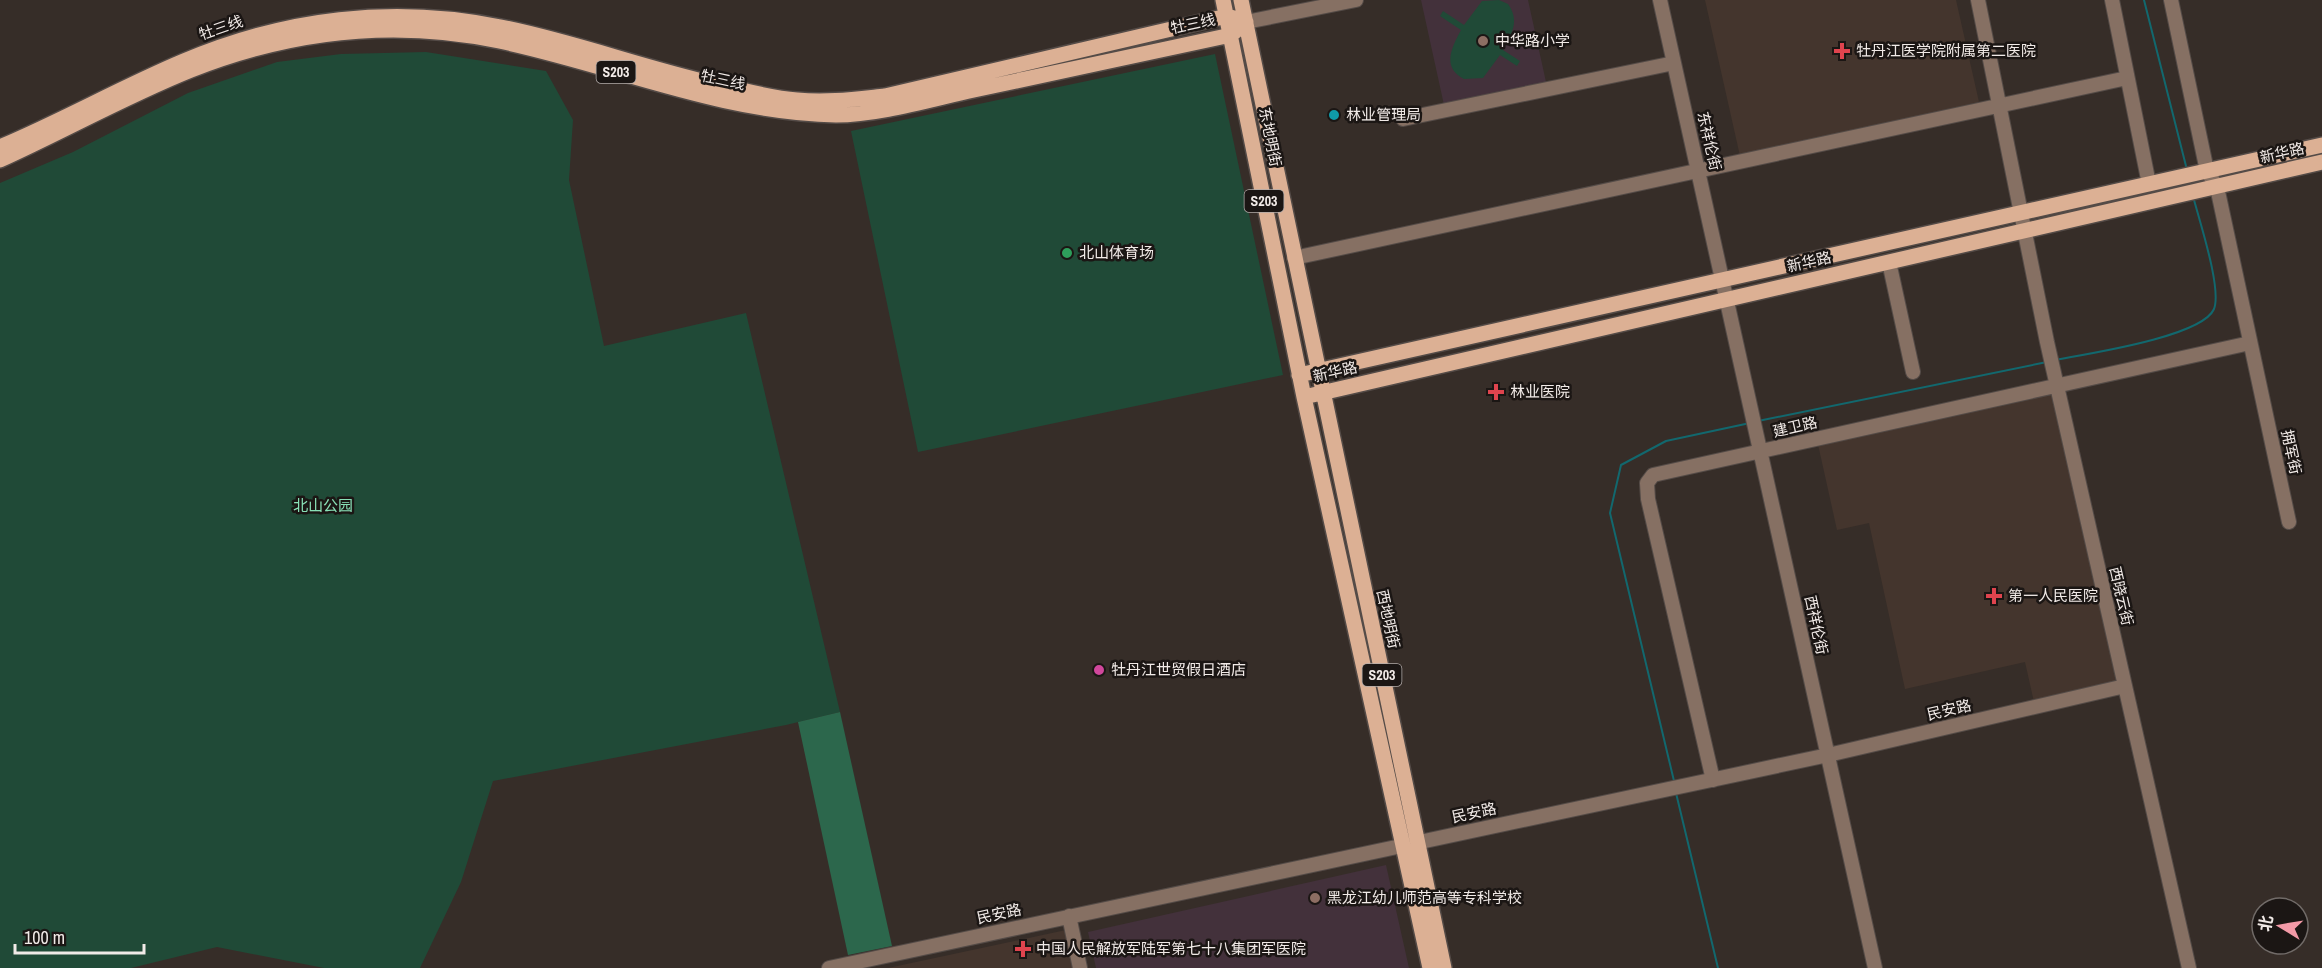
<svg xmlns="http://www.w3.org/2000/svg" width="2322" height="968" font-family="'Archivo Narrow','Noto Sans SC',sans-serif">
<rect width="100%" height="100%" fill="#362d28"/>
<!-- built -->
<path fill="#44352d" d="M1705,0H1956L1979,102L1740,156Z
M2056,386L2122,682L2034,702L2025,662L1905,689L1869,523L1837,530L1817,440Z
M1066,930L1074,968H888Z"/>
<!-- education -->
<path fill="#43313b" d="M1421,0H1528L1546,82L1444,105Z
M1386,865L1409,968H1096L1088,932Z"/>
<!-- green -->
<path fill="#204a37" d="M1499,0L1508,4C1520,21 1512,33 1503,50L1520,61L1517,66L1500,55L1483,78L1464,79C1441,67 1452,47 1461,30L1440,16L1443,11L1464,25L1482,1Z
M426,52L546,71L573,120L569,180L604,346L746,313L840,712L786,725L493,781L461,882L420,968H324L217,947L131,968H0V183L73,152L188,93L277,62L341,54Z
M1215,54L1283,375L918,452L851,131Z"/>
<!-- forest -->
<path fill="#2c674c" d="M840,712L892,946L848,955L798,722Z"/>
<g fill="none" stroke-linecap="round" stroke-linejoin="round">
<!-- stream -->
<path stroke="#12686e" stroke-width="2" d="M2144,0L2187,170
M2055,360C2086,354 2202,337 2214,309C2222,288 2199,220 2193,196
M1758,421L2047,362
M1674,781L1610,513L1621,465L1666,441L1750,423
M1676,793L1718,968"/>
<!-- minor casing -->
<g stroke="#544b47" stroke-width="16">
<path id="minor" d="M1660,0L1875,968
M1978,0L2047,342L2189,968
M2112,0L2149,184
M2171,0L2207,171L2217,187L2289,522
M1246,22L1356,0
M1403,119L1674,63
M1294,258L2127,78
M1889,262L1913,372
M1713,780L1648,499L1647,483L1653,475L2250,343
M1069,916L1080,968
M829,968L1828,755L2125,686"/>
</g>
<!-- major casing -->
<g stroke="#544b47" stroke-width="18">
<path id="major" d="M1223,0L1304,397L1430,968
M1241,0L1444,968
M0,147C62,121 122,87 184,61C285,18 393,5 501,27C572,41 641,67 711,83C740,89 768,98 797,100C827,103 856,99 885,96L1227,16L1246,22
M0,160C64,131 126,96 191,70C290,31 394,19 499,41C610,64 720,113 836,115C879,115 932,99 974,90C1060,72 1145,53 1231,35L1246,22
M1299,375L2322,145
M1304,397L2322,162"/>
</g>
<!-- minor -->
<use href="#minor" stroke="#867063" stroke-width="14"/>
<!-- major -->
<use href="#major" stroke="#dcb094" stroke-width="15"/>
</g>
<!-- markers -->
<g fill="#8d6e63" stroke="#1b1614" stroke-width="2">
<circle cx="1483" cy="41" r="6"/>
<circle cx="1315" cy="898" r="6"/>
</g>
<g fill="#e0444e" stroke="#1b1614" stroke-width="2">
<path d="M1839 42h6v6h6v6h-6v6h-6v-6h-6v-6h6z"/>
<path d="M1493 383h6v6h6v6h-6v6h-6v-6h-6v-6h6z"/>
<path d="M1991 587h6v6h6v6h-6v6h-6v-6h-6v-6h6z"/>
<path d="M1020 940h6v6h6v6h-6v6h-6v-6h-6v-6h6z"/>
</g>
<circle fill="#0f9aa8" stroke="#1b1614" stroke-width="2" cx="1334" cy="115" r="6"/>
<circle fill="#2e9e5b" stroke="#1b1614" stroke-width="2" cx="1067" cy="253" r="6"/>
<circle fill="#d1479c" stroke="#1b1614" stroke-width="2" cx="1099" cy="670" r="6"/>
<g text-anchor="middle" stroke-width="5" stroke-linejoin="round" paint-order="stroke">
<!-- shield labels -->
<g fill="#1b1614" stroke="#b1aaa8" stroke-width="1.5">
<rect x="596.5" y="61" width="39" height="22" rx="4.5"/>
<rect x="1244.5" y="190" width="39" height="22" rx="4.5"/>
<rect x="1362.5" y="664" width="39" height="22" rx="4.5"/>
</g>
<g font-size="14" font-weight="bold" fill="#f1eae7">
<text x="616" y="77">S203</text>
<text x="1264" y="206">S203</text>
<text x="1382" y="680">S203</text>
</g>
<!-- street labels -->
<g font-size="15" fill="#f1eae7" stroke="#1b1614">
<text transform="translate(1193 24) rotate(-12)" y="5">牡三线</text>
<text transform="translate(221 28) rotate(-19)" y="5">牡三线</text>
<text transform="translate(723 80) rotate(12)" y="5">牡三线</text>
<text transform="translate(1270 137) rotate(79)" y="5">东地明街</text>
<text transform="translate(1709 141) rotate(77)" y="5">东祥伦街</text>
<text transform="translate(2282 153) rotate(-13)" y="5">新华路</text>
<text transform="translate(1809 262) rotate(-13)" y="5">新华路</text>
<text transform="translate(1335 372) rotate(-13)" y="5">新华路</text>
<text transform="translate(1795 427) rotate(-13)" y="5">建卫路</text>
<text transform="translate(2291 452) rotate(78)" y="5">拥军街</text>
<text transform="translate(2121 596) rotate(77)" y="5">西晓云街</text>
<text transform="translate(1388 619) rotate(78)" y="5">西地明街</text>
<text transform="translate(1816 625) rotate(78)" y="5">西祥伦街</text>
<text transform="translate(1949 710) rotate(-13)" y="5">民安路</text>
<text transform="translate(1474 813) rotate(-12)" y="5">民安路</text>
<text transform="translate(999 914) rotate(-12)" y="5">民安路</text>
</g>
<!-- poi labels -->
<g font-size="15" fill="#f1eae7" stroke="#1b1614" text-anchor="start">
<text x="1495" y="46">中华路小学</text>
<text x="1856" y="56">牡丹江医学院附属第二医院</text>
<text x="1346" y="120">林业管理局</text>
<text x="1079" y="258">北山体育场</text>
<text x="1510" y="397">林业医院</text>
<text x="2008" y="601">第一人民医院</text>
<text x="1111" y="675">牡丹江世贸假日酒店</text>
<text x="1327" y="903">黑龙江幼儿师范高等专科学校</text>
<text x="1036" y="954">中国人民解放军陆军第七十八集团军医院</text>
</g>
<!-- park labels -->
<g font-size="15" fill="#89e1b7" stroke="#1b1614">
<text x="323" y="511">北山公园</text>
</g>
</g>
<!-- north arrow -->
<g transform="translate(2280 926) rotate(281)"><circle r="28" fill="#1b1614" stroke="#716b68" stroke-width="1.5"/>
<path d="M0-4.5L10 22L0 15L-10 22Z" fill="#f39aa7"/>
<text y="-9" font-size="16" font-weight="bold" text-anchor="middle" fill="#f1eae7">北</text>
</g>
<!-- scale -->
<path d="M15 944v9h129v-9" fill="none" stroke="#f1eae7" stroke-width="3"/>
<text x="24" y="944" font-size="18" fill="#f1eae7" stroke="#1b1614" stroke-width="4.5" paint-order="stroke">100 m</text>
</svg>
